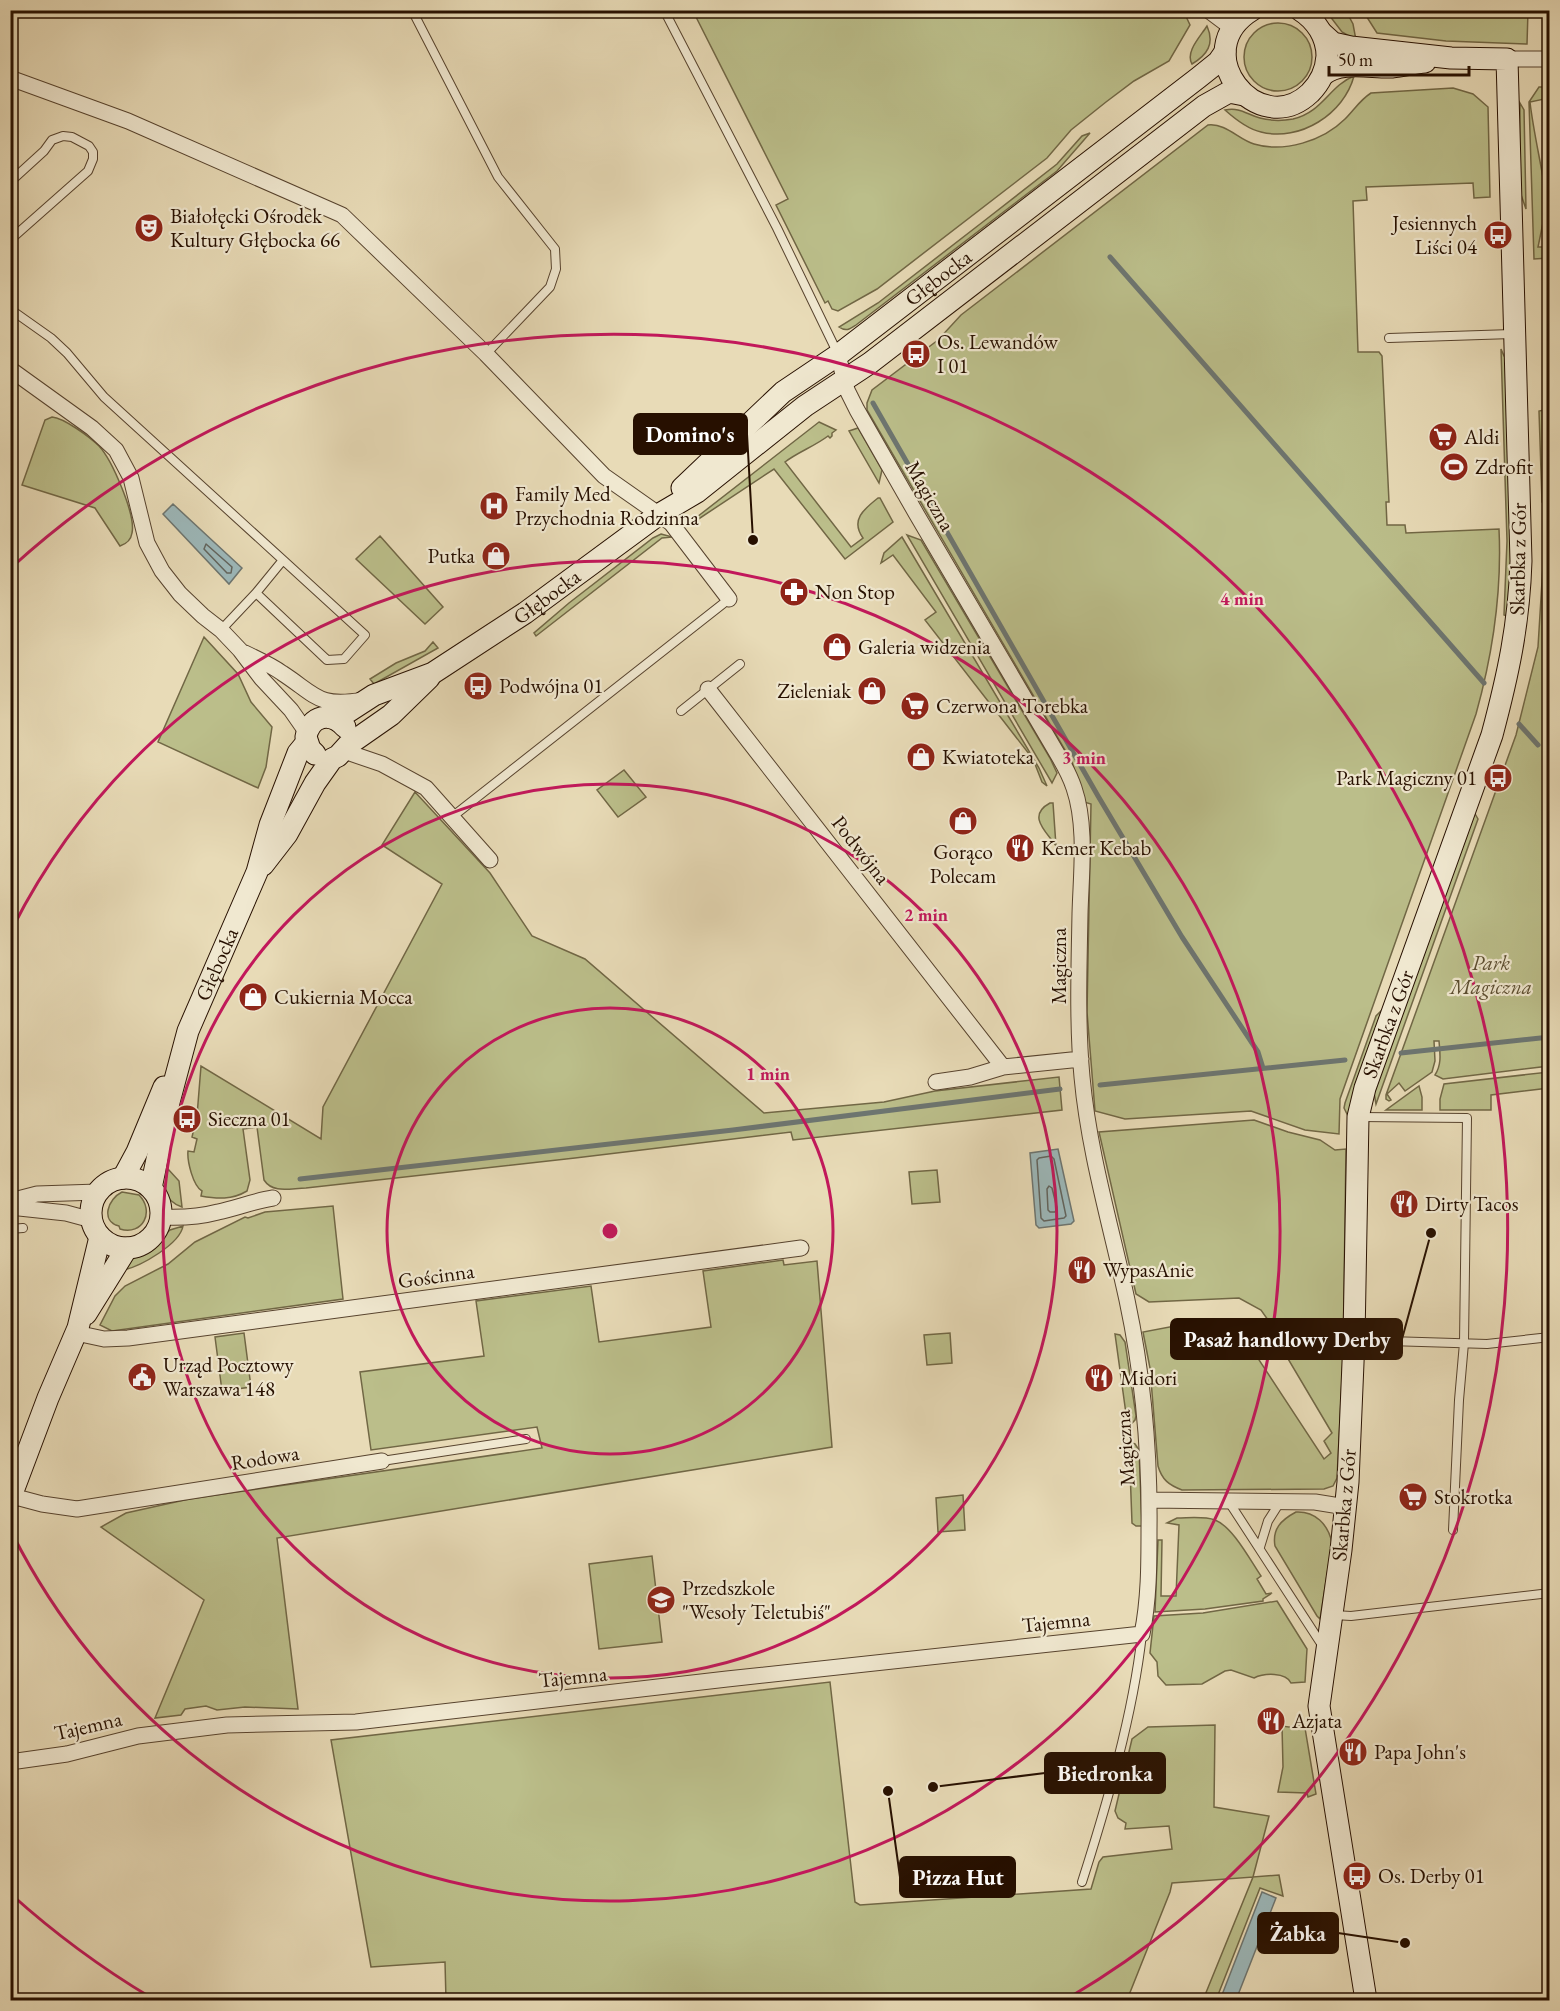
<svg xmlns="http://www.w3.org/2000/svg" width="1560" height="2011" font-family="'EB Garamond',serif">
<rect width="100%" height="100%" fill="#e8dbb7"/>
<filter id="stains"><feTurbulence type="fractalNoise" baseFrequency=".00333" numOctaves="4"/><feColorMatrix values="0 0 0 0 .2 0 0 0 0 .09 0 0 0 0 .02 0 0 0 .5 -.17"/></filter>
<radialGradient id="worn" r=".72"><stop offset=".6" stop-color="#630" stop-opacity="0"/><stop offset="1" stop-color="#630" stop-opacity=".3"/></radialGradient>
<!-- green -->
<path fill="#bbbe8a" stroke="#716745" stroke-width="1.5" d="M1183,10L1190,25L1169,61L1134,81L1106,102L1071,130L1047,158L877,289L838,311L832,309L828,301L825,303L776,205L788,199L693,11Z
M1326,11H1346L1353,24L1356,40L1342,32Z
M1363,11H1528L1527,44L1446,41L1377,33Z
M1244 57a34 34 0 1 1 68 0a34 34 0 1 1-68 0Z
M1207,26C1215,44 1207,55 1192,64C1185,52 1200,37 1207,26Z
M1354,76C1344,114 1300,142 1261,132C1247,129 1235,119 1225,110C1240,107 1246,114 1260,118C1271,121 1282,121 1293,119C1323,112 1329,86 1354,76Z
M1539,87H1549V98L1530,102C1535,146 1549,191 1549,235L1545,213L1538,247H1549V258L1534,259L1529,102Z
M1453,88L1473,94L1488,107L1490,197L1474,198L1473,183L1366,187L1367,200L1353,201L1358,352H1379L1382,356L1389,502H1386L1387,525H1405L1406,533L1499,529C1502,592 1493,653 1476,714L1340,1099L1339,1134L1305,1130L1251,1111L1125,1119L1095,1111L1087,1012L1091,804L1084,802L1072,762L867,410V403L872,390L938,340L961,315L1208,125C1226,123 1238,139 1254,144C1284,153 1323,141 1345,119C1354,110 1360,100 1371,93Z
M1520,103L1524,110L1526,209L1519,189Z
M1090,133L1057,171L856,325C850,329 846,332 839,327L878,303L984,221L1057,164L1082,136Z
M1501,349L1504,356H1507L1513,532L1510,617L1504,615L1507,541Z
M1549,409V453L1544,457L1549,470V502H1542L1539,411Z
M52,417C64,418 90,437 99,446C112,460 136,515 132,533C131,540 126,544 120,546L95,508L22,485L45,420Z
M819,422L836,430L832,433V436L830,438L828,436C815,446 798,452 785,462L851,547L863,538C850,520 864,509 878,498H880L893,522L845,559L774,469L697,520V517Z
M858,428L882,470L879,483L849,431Z
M661,534L672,537L662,538L536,636L534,633L569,603L653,538Z
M907,535L921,540L1050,758L1057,773L1052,783Z
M380,536L443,607L425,624L356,559Z
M902,537L1039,768L1047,786L1042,782L1033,759L925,620L936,612L893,555L881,563L884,553Z
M1543,565H1550L1549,1066L1443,1079L1435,1075C1442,1064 1440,1053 1439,1041H1434L1435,1061L1432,1072L1405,1091L1399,1083L1387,1094L1391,1100L1389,1101L1386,1099V1095L1516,735L1538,647Z
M204,637L238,674L251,702L272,727L266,767L258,788L158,742Z
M433,642L438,648L374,684L370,679L396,663L425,651Z
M624,770L646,797L618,817L597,790Z
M415,792L490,873L532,936L585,959L764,1113L884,1102L935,1091L1059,1077L1062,1110L793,1140L791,1132L575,1158L306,1188C291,1188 273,1194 264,1180L257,1127L243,1129L250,1180L247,1191C232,1200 217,1199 201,1196L202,1191C193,1186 187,1161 188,1151L194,1152L197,1139L192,1137L197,1116L201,1066L321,1139L323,1107L442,884L382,845Z
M1050,803H1053L1056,846C1047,832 1026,816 1050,803Z
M1474,812L1478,819L1376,1104L1374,1093Z
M1385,1007L1355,1088L1348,1116L1344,1108L1345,1103L1376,1016Z
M1549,1072V1088L1491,1095V1110H1440V1099L1444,1084Z
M1419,1086L1422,1097V1110H1386Z
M1254,1120L1288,1132L1320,1140L1335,1150L1346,1149L1343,1359L1337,1478L1333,1486L1324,1489L1182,1490C1169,1485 1162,1480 1158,1466L1150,1368L1143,1332L1180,1325L1198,1331L1237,1334L1244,1337L1324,1459L1331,1453L1324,1441L1332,1433L1281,1347L1280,1337L1261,1310L1239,1298L1149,1302L1136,1294L1099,1132Z
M168,1169L179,1181L182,1207C162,1200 164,1187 168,1169Z
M937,1170L940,1202L912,1204L909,1172Z
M122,1192L139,1195C155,1211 143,1236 120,1229L119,1226C100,1221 108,1199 122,1192Z
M333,1206L343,1299L112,1331L100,1325L115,1296L125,1286L168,1264L195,1242L245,1217L248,1218L265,1212Z
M183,1226C180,1244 141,1266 124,1270L132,1255L153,1245L170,1230Z
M783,1260L784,1265L817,1261L832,1447L277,1538L298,1709L245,1707L217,1710L206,1706L185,1709L181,1715L155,1718L204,1600L101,1527L126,1513L189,1499L542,1448L537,1427L371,1450L360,1372L484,1356L476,1301L591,1286L599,1342L711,1327L703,1271Z
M244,1333L251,1387L222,1391L215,1337Z
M950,1333L952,1363L927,1365L924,1335Z
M1115,1334L1120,1335L1125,1342L1136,1416L1135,1420L1130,1425L1127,1421Z
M1129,1442L1135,1444L1139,1450L1142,1526H1136L1132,1523Z
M963,1495L965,1530L938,1532L936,1498Z
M1296,1512C1315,1511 1328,1524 1332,1543L1320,1619L1317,1616L1275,1546C1272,1529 1281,1520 1296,1512Z
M1177,1518C1189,1518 1204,1516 1215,1520C1233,1527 1250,1560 1261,1576L1257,1579L1266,1594L1272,1593L1263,1599V1601L1205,1609L1155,1612L1158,1540H1162L1161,1596H1176L1179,1525L1167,1523Z
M652,1556L662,1642L599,1649L589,1564Z
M1277,1601L1307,1649L1305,1682L1291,1683C1286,1672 1264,1673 1254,1678L1231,1670L1225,1671L1202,1684L1166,1685L1158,1676L1157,1662L1150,1653L1154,1616L1203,1613Z
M830,1682L855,1902L860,1905L1091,1889L1099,1862L1103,1857L1172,1849L1169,1826L1125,1829L1126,1823L1118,1818L1115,1811L1132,1739L1148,1727L1215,1725L1214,1807L1269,1816L1253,1877L1279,1875L1283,1896L1260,1888L1216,2000H1203L1253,1877L1172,1883L1170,1892L1127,2000H446L445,1962L371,1967L331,1740Z
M1304,1722L1316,1794L1308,1797L1307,1793L1278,1792L1283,1767L1282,1726L1296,1728Z"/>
<!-- water -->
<path fill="#9cb8ba" stroke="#6d7570" stroke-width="1.5" d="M173,504L242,568L229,584L163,514Z
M1058,1149L1074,1221L1071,1224L1039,1228L1036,1225L1030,1153Z
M1262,1892L1276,1898L1236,2000H1220Z"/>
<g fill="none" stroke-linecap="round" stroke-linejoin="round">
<!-- shore -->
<path stroke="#62645d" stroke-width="1.5" d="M206,544L232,567L231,573H227L204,549Z
M1051,1156L1054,1159L1066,1216L1064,1218L1044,1221L1041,1218L1037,1160L1039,1158Z
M1049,1186L1052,1188L1057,1208L1055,1212H1050L1048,1210L1047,1189Z"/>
<!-- stream -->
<path stroke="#6d7570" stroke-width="5" d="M1110,257L1484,683
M873,403L1098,796L1182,937L1258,1052L1263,1068
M1519,724L1538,745
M1401,1053L1550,1037
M1100,1085L1345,1060
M300,1179L733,1130L1060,1089"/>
<!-- lane casing -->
<g stroke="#57432e" stroke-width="10">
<path id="lane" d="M412,10L498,177L555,249L556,269L550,287L486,354
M664,10L777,228L837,352
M10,182L44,151L52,140L63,136L72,137L89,146L93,152V159L88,171L10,240
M10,309L51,338L67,353L104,397L283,560
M1389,338L1512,334
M221,630L256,593L327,660L344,659L365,635L283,560L256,593
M681,711L740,664
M452,817L729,599
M1359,1117L1467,1118L1464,1343L1459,1400L1453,1530
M10,1229L23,1228
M1356,1340L1487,1344L1550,1337
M382,1461L526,1439
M1229,1502L1322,1645
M1260,1547L1268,1521L1280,1502
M1334,1615L1351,1616L1550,1593
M1082,1882C1107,1804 1133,1715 1142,1634"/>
</g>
<!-- street casing -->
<g stroke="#57432e" stroke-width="17">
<path id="street" d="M1208,10L1232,28
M1507,59H1550
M10,78L128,121L342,215L486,354L604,476L671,523L729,599
M10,369L92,428L116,450L131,478L147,543L162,571L180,594L203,616L221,630L240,650L262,679L291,710L307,733
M245,653C257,659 271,665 282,673C316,695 318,708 363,700
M708,689L1003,1067
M344,751L382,764L426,788L490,860
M936,1082L970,1077L1003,1067L1081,1059
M10,1201L37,1194L98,1192
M10,1207L66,1213L92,1220
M161,1217C180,1218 199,1217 218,1212C237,1208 254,1201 273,1198
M76,1333L104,1339L128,1338L801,1248
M12,1496L42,1504L77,1509L382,1461
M1149,1500L1315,1502L1346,1507
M10,1762L67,1754L138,1736L227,1725L356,1722L727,1679L1142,1634C1149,1600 1149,1564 1149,1530C1150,1453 1143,1375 1127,1300C1111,1226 1089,1153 1082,1077C1077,1023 1079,968 1080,914C1081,874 1087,826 1074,788C1070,776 1064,765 1058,755L917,515L857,410L847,390L838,355"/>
</g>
<!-- secondary casing -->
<g stroke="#271000" stroke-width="23">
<g id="secondary">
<path d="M1252,10C1185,51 1258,142 1310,93C1320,83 1326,71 1327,56C1327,37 1316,20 1300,10"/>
<path d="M1322,33L1333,43L1351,47L1451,58L1507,59L1521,561C1519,625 1508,675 1492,735L1365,1088L1358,1117L1354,1339L1348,1482L1341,1550L1319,1706L1366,2000"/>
<path d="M1323,75C1340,60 1371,68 1392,67C1403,66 1414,63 1425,62"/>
<path id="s1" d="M682,488L783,392L838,355L1198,78L1218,62L1225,52"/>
<path id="s2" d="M337,719L374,695L433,673L525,613L658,515L697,492L805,406L870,363L1204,106L1229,92L1244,95"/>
<path d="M315,754L310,749L306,737C310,715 331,711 345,727"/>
<path d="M263,865L287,834L315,783L332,759L338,756L348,745L391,715L429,678"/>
<circle cx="126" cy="1213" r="35"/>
<path d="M123,1178L137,1152L164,1087"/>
<path id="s3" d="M151,1188L169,1102L188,1031L257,872L270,825L298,753L307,742"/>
<path d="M86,1314L127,1248"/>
<path d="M10,1499L48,1398L78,1328L100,1237"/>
</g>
</g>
<!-- lane -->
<use href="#lane" stroke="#f0e8d0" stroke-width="8"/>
<!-- street -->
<use href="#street" stroke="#f0e8d0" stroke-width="15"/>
<!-- secondary -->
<use href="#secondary" stroke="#f0e8d0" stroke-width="21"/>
</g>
<!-- distance rings -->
<g fill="none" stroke="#c2185b" stroke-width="3">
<circle cx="610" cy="1231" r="223"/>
<circle cx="610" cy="1231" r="447"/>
<path d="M13 927A670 670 0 1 1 13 1535"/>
<path d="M150 1997A894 894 0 0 1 12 1895M12 567A894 894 0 1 1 1070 1997"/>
</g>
<!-- icons -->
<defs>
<g id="theatre-disc" transform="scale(1.5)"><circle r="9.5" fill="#8f2418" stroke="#f0e8d0"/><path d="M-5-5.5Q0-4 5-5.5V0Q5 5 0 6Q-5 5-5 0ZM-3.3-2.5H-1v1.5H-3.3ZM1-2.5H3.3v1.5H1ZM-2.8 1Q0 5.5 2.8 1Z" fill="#fff"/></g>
<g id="bus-disc" transform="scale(1.5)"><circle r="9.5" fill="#8f2418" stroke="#f0e8d0"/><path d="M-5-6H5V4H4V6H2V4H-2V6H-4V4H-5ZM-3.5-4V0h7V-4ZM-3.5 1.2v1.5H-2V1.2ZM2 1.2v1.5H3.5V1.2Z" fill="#fff"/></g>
<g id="supermarket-disc" transform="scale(1.5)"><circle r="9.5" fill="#8f2418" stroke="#f0e8d0"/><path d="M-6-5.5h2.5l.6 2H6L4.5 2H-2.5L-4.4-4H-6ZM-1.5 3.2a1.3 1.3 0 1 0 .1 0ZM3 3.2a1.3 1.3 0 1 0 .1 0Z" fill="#fff"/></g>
<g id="stadium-disc" transform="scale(1.5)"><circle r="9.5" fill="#8f2418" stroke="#f0e8d0"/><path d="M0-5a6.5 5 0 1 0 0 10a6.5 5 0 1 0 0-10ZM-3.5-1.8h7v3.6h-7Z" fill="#fff"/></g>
<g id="hospital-disc" transform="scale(1.5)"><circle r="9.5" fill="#8f2418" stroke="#f0e8d0"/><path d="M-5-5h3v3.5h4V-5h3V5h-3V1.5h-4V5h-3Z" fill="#fff"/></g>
<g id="shop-disc" transform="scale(1.5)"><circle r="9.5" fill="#8f2418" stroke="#f0e8d0"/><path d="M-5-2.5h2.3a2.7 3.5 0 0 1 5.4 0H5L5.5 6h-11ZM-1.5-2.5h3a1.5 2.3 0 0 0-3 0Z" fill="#fff"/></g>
<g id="pharmacy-disc" transform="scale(1.5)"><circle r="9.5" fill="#8f2418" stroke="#f0e8d0"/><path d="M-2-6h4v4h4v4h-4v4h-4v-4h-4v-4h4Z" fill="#fff"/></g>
<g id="restaurant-disc" transform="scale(1.5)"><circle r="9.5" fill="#8f2418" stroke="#f0e8d0"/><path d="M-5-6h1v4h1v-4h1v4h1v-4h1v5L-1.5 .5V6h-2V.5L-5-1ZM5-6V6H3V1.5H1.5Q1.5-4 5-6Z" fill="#fff"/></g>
<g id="civic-disc" transform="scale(1.5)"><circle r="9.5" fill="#8f2418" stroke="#f0e8d0"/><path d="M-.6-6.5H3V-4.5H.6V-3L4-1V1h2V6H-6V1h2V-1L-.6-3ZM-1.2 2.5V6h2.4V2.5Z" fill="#fff"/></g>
<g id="school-disc" transform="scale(1.5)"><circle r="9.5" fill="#8f2418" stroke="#f0e8d0"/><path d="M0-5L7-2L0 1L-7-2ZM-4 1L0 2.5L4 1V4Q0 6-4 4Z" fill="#fff"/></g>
</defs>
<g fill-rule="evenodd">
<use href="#theatre-disc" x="149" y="228"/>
<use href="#bus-disc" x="1498" y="235"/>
<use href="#bus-disc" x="916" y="354"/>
<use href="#supermarket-disc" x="1443" y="437"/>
<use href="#stadium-disc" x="1454" y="467"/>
<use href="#hospital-disc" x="494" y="506"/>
<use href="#shop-disc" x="496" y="556"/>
<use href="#pharmacy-disc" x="794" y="592"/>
<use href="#shop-disc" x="837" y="647"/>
<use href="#bus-disc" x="478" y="686"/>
<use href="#shop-disc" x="872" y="691"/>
<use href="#supermarket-disc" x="915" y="706"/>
<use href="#shop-disc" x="921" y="757"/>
<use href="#bus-disc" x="1498" y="778"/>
<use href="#shop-disc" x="963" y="821"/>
<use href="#restaurant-disc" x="1020" y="848"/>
<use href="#shop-disc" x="253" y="997"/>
<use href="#bus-disc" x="187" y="1119"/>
<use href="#restaurant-disc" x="1404" y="1204"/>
<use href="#restaurant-disc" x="1082" y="1270"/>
<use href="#civic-disc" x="142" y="1377"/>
<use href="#restaurant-disc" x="1099" y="1378"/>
<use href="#supermarket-disc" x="1413" y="1497"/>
<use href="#school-disc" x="661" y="1600"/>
<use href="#restaurant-disc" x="1271" y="1721"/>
<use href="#restaurant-disc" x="1353" y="1752"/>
<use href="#bus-disc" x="1357" y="1876"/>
</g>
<g text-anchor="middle" stroke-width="4.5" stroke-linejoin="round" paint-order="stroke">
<!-- poi labels -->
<g font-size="21" fill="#271000" stroke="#f0e8d0" text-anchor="start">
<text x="170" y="223">Białołęcki Ośrodek<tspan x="170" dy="24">Kultury Głębocka 66</tspan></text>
<text x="1477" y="230" text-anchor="end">Jesiennych<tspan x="1477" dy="24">Liści 04</tspan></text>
<text x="937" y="349">Os. Lewandów<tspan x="937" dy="24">I 01</tspan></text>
<text x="1464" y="444">Aldi</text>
<text x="1475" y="474">Zdrofit</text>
<text x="515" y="501">Family Med<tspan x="515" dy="24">Przychodnia Rodzinna</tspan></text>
<text x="475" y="563" text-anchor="end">Putka</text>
<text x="815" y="599">Non Stop</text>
<text x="858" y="654">Galeria widzenia</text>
<text x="499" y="693">Podwójna 01</text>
<text x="851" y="698" text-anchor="end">Zieleniak</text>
<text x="936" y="713">Czerwona Torebka</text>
<text x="942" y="764">Kwiatoteka</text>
<text x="1477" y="785" text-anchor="end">Park Magiczny 01</text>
<text x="1041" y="855">Kemer Kebab</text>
<text x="963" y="859" text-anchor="middle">Gorąco<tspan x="963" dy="24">Polecam</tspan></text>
<text x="274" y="1004">Cukiernia Mocca</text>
<text x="208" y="1126">Sieczna 01</text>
<text x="1425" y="1211">Dirty Tacos</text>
<text x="1103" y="1277">WypasAnie</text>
<text x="163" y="1372">Urząd Pocztowy<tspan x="163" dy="24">Warszawa 148</tspan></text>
<text x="1120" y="1385">Midori</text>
<text x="1434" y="1504">Stokrotka</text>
<text x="682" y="1595">Przedszkole<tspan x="682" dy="24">"Wesoły Teletubiś"</tspan></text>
<text x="1292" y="1728">Azjata</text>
<text x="1374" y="1759">Papa John's</text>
<text x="1378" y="1883">Os. Derby 01</text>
</g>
<!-- street labels -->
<g font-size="21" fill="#271000" stroke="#f0e8d0">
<text dy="7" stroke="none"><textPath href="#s1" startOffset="332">Głębocka</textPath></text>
<text transform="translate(930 496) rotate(60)" y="7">Magiczna</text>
<text transform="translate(1518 559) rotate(-89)" y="7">Skarbka z Gór</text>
<text dy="7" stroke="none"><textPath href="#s2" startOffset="244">Głębocka</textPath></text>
<text transform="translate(861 850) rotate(52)" y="7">Podwójna</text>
<text dy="7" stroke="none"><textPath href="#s3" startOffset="234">Głębocka</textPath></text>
<text transform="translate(1059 966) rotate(-90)" y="7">Magiczna</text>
<text transform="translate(1388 1024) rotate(-70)" y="7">Skarbka z Gór</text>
<text transform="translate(436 1276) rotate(-8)" y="7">Gościnna</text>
<text transform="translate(1125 1448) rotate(-94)" y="7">Magiczna</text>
<text transform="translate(265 1458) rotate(-9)" y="7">Rodowa</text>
<text transform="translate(1344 1505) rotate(-85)" y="7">Skarbka z Gór</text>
<text transform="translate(1056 1622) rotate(-6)" y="7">Tajemna</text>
<text transform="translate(573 1677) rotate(-6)" y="7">Tajemna</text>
<text transform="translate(88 1726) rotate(-13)" y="7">Tajemna</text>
</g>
<!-- park labels -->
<g font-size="21" font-style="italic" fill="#5b4d30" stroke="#f0e8d0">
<text x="1491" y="970">Park<tspan x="1491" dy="24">Magiczna</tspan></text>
</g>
</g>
<circle cx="610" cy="1231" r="9" fill="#c2185b" stroke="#f0e8d0" stroke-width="3"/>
<g font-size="18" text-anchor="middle" font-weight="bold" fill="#c2185b" stroke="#f0e8d0" stroke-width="4.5" stroke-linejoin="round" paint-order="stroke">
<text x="1242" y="605">4 min</text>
<text x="1084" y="764">3 min</text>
<text x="926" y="921">2 min</text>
<text x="768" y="1080">1 min</text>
</g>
<!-- callouts -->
<path fill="none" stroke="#271000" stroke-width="2" d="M753 540L747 434M1431 1233L1402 1339M933 1787L1045 1773M888 1791L900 1877M1405 1943L1338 1933"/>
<g fill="#271000" stroke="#f0e8d0" stroke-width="2">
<circle cx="753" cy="540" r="6"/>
<circle cx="1431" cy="1233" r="6"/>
<circle cx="933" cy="1787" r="6"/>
<circle cx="888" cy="1791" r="6"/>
<circle cx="1405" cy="1943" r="6"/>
</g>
<g fill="#271000" stroke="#271000" stroke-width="2">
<rect x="634" y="414" width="113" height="40" rx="6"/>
<rect x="1171" y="1319" width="231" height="40" rx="6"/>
<rect x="1045" y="1753" width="120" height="40" rx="6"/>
<rect x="900" y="1857" width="115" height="40" rx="6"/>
<rect x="1258" y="1913" width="80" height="40" rx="6"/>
</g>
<g font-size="22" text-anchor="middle" font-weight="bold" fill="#fff">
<text x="690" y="442">Domino's</text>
<text x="1287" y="1347">Pasaż handlowy Derby</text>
<text x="1105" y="1781">Biedronka</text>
<text x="958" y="1885">Pizza Hut</text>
<text x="1298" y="1941">Żabka</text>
</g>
<!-- margin -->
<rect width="1560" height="2011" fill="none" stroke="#e8dbb7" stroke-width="36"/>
<rect x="12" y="12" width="1536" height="1987" fill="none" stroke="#271000" stroke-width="3"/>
<rect x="18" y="18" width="1524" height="1975" fill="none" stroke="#271000" stroke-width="1.5"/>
<!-- scale -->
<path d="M1329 66v9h140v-9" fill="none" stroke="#271000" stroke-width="3"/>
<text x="1338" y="66" font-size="18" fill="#271000" stroke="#f0e8d0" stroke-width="4.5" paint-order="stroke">50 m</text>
<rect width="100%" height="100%" filter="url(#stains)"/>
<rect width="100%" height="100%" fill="url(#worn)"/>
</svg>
